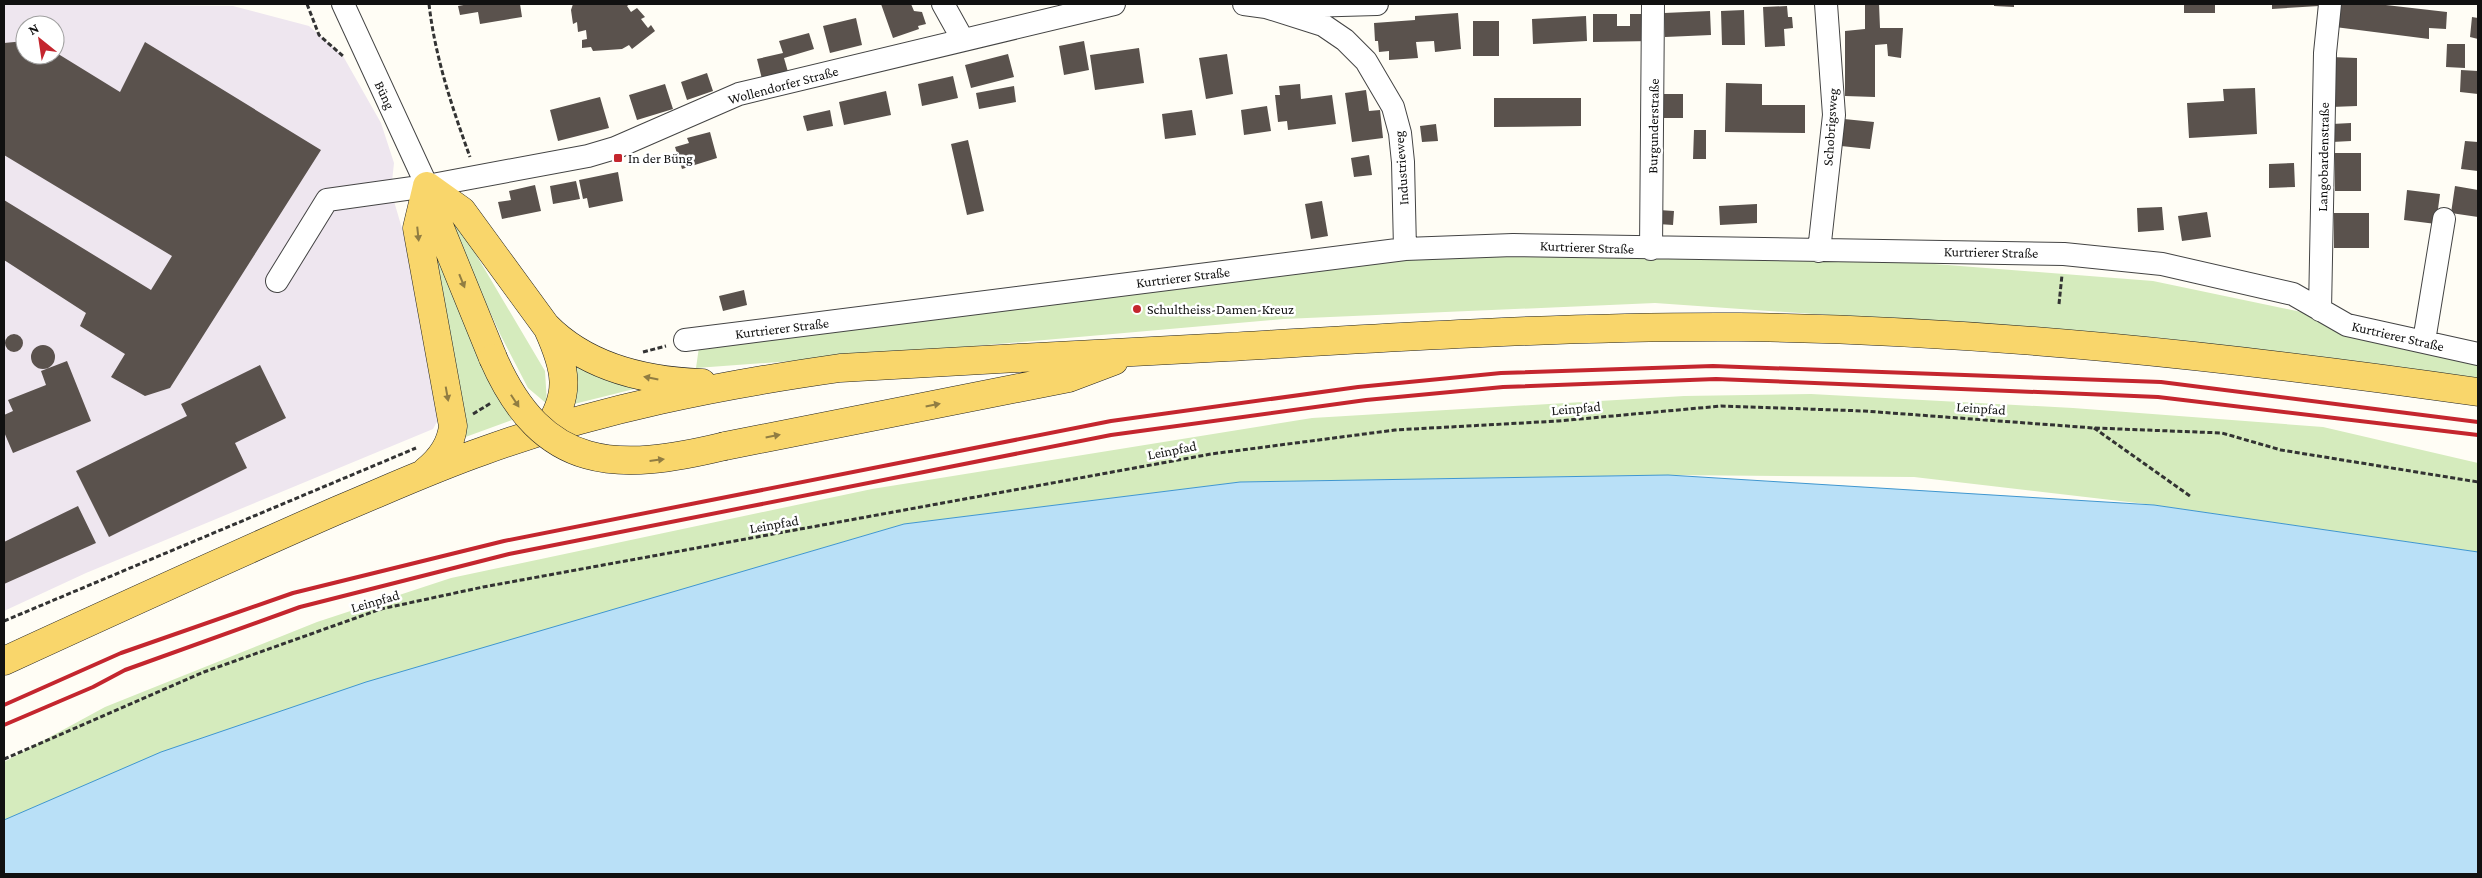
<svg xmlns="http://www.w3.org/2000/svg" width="2482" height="878" font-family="'Crimson Pro',serif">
<rect width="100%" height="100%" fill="#fffdf5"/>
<!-- industrial -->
<path fill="#eee6ef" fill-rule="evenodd" d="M4,4L233,6L309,26L343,56L381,123L394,163L391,191L408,249L439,418L433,429L86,573L4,611ZM25,25H55V55H25Z"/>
<!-- green -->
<path fill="#d5ebbd" d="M452,214L545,371L547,404L528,388L501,336L447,218Z
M431,226L492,380L512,420L460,439Z
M1412,254H1806L2153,281L2325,317L2478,356V378L2160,338L1655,303L1284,319L861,356L696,368L699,347Z
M567,359L638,388L566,406Z
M1811,394L2073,408L2323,427L2478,463V552L2154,505L1914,477L1668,475L1240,482L904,524L561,625L4,820V762L105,707L317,622L451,578L872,489L1312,418L1684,396Z"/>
<!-- water -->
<path fill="#b9e0f7" stroke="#3f96cf" d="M1668,475L2154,505L2478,552V874H4V820L161,752L366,682L904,524L1240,482Z"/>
<!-- building -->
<path fill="#5a524d" d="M469,4H520L522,17L480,24L478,12L460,15L458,6Z
M573,4H630L627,6L631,12L637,8L645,17L641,19L648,28L651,25L655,31L632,49L629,45L622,49L593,51L591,47L582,48V40L587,39L586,30L578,32L577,22L573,24L571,10Z
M881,4H911L914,11L922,12L926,24L918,26L919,29L893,38Z
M1865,4H1879L1880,28H1903L1901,58L1888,56L1887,44L1875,45V97L1845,96V31L1865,29Z
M1994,4H2014V7L1994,6Z
M2184,4H2215V13H2184Z
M2272,4H2319V6L2272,9Z
M2339,4H2377L2447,12L2446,29L2429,28V39L2335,27Z
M1787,6L1788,17H1792L1793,28L1784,29L1785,46L1765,47L1763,7Z
M1744,10L1745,45H1722L1721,11Z
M1710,11L1711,35L1665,37L1664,13Z
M1458,13L1461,49L1435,52L1434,41L1416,42L1418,58L1389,60V51L1379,52L1378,41H1375L1374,23L1415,20V16Z
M1593,14H1617V26H1630V14H1651L1652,41L1593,42Z
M1586,16L1587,41L1533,44L1532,19Z
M2472,17L2478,18V39L2470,37Z
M856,18L862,45L830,53L823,26Z
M1473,21H1499V56H1473Z
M809,33L814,49L784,58L788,72L762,79L757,59L783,53L779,41Z
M25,41V55H55V52L120,92L145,42L321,150L170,388L145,396L111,377L125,354L80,326L86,313L4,260V200L151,290L172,256L4,155V43Z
M1084,41L1089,70L1064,75L1059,46Z
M2447,44H2465V68L2446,67Z
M1139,48L1144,83L1095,90L1090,55Z
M1008,54L1014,77L971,88L965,65Z
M1227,54L1233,94L1206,99L1199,58Z
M2331,57L2357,58V106L2331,107Z
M2461,70L2478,71V94L2460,92Z
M707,73L713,91L687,100L681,82Z
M953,76L958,98L922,106L918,84Z
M1726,83L1762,84V105H1805V133L1725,132Z
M665,84L673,109L637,120L629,95Z
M1300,84L1301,99L1332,95L1336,124L1288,130L1287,121L1278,122L1275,95H1280L1279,86Z
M1014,86L1016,102L979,109L976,93Z
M2255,88L2257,134L2189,138L2187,103L2224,101L2223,89Z
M1366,90L1369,111L1380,110L1383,138L1352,142L1345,93Z
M886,91L891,115L844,125L839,102Z
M1655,94H1683V118H1655Z
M600,97L609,128L558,141L550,110Z
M1494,98H1581V126L1494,127Z
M1267,106L1271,131L1244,135L1241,110Z
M830,110L833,126L807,131L803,116Z
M1192,110L1196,135L1165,139L1162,114Z
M1844,119L1874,122L1870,149L1841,146Z
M2351,123V141L2332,142V124Z
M1436,124L1438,141L1422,142L1420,126Z
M1694,130H1706V159H1693Z
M710,132L717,158L682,169L675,147L689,143L687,138Z
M968,140L984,211L967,215L951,144Z
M2465,141L2478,142V171L2461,169Z
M2335,153H2361V191H2335Z
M1369,155L1372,175L1354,177L1351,158Z
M2294,163L2295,187L2269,188V164Z
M618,172L623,201L589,208L587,198L583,199L579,180Z
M576,181L580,199L553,204L550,186Z
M535,185L541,211L502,219L498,202L511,200L509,191Z
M2455,186L2478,190V217L2451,213Z
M2407,190L2440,194L2436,224L2404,220Z
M1322,201L1328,236L1311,239L1305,204Z
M1757,204V223L1720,225L1719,206Z
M2162,207L2164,230L2138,232L2137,208Z
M1659,210L1674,211L1673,225L1658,224Z
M2207,212L2211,237L2182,241L2178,216Z
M2334,213H2369V248H2334Z
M744,290L747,305L723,311L719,296Z
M5 343a9 9 0 1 1 18 0a9 9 0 1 1-18 0Z
M31 357a12 12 0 1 1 24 0a12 12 0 1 1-24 0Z
M67,361L91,421L13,453L4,432V415L13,411L8,400L46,385L41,371Z
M260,365L286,418L235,443L247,468L109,537L76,471L187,416L181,404Z
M78,506L96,543L4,584V542Z"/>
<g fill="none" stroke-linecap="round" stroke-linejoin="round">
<!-- minor casing -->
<g stroke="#444" stroke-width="24">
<path id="minor" d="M343,4L427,186
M943,4L963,40
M1244,4L1266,7L1377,4
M1266,7L1323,25L1345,40L1366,61L1393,107L1400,133L1403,162L1405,249
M1651,249L1653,4
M1819,251L1834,115L1826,4
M277,281L327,200L427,186L588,156L615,148L739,94L1114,4
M2320,310L2325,53L2330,4
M685,340L1405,249L1513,245L2064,254L2162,264L2293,294L2347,325L2478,354
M2424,341L2444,219"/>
</g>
<!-- major casing -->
<g stroke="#222" stroke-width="29">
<path id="major" d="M427,186L462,211L546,326C587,368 645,381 702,383
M428,188L438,223L493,358
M546,431C572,394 566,369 548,329
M725,446L1069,378L1114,361
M426,471C441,459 451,445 453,426L417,228L427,186
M4,661C115,610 226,559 338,510C386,490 434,468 483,451C598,409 720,385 840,368C969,360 1099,354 1228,347C1398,337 1568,326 1739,327C1986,330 2233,357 2478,392"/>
</g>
<!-- path -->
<path stroke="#333" stroke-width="3" stroke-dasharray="5 2.5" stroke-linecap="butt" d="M307,4L319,35L344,57
M429,4C435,57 452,107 470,157
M2059,304L2062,275
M643,352L666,346
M473,414L491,403
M2094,428L2190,496
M4,621L416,448
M4,759L204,672L381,609L483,587L1211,454L1395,430L1558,421L1721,406L1864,411L2094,428L2222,433L2281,450L2478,482"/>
<!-- minor -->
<use href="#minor" stroke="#fff" stroke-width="22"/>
<!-- major -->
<use href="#major" stroke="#f9d66b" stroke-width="28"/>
<!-- rail -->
<path stroke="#c4262e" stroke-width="4" d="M4,705L121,653L293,593L504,541L1111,421L1358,387L1501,373L1713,366L2161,382L2478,422
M4,725L93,687L125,670L300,607L509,554L1111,435L1366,400L1503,387L1716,379L2158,397L2478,435"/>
<!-- major-bridge casing -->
<g stroke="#222" stroke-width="29" stroke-linecap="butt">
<path id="major-bridge" d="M493,358C543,473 618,472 725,446"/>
</g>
<!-- major-bridge -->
<use href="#major-bridge" stroke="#f9d66b" stroke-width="28"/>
</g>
<!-- one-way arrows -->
<defs><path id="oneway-solid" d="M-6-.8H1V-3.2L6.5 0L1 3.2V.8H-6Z" transform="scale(1.25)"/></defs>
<g fill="#917d42">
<use href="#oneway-solid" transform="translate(418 234) rotate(84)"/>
<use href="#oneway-solid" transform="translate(462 281) rotate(68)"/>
<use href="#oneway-solid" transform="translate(651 378) rotate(-169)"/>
<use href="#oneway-solid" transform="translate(447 394) rotate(80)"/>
<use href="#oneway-solid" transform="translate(515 401) rotate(57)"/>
<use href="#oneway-solid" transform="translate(933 405) rotate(-11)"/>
<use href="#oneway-solid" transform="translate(773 436) rotate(-11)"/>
<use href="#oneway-solid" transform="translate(657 460) rotate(-7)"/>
</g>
<!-- markers -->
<g fill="#c4262e" stroke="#fff" stroke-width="2">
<rect x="613" y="153" width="10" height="10" rx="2.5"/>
<circle cx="1137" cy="309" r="5"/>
</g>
<g text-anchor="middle" stroke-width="5" stroke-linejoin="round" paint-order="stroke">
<!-- street labels -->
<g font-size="14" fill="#111" stroke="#fff">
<text transform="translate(783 85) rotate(-15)" y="5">Wollendorfer Straße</text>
<text transform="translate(385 95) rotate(65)" y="5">Büng</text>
<text transform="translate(1653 126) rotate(-89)" y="5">Burgunderstraße</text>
<text transform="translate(1830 127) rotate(-86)" y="5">Schobrigsweg</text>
<text transform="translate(2323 157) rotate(-89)" y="5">Langobardenstraße</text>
<text transform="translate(1401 168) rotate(-94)" y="5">Industrieweg</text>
<text transform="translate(1587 247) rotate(2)" y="5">Kurtrierer Straße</text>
<text transform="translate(1991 252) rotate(1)" y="5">Kurtrierer Straße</text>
<text transform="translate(1183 277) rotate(-7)" y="5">Kurtrierer Straße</text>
<text transform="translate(782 328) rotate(-7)" y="5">Kurtrierer Straße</text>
<text transform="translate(2398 336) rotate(13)" y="5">Kurtrierer Straße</text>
<text transform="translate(1576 408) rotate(-5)" y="5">Leinpfad</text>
<text transform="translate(1981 408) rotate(4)" y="5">Leinpfad</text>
<text transform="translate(1172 450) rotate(-11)" y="5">Leinpfad</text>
<text transform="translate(774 524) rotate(-10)" y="5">Leinpfad</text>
<text transform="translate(375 601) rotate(-16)" y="5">Leinpfad</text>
</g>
<!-- poi labels -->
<g font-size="14" fill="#111" stroke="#fff" text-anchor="start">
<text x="628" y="163">In der Büng</text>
<text x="1147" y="314">Schultheiss-Damen-Kreuz</text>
</g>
</g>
<!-- border -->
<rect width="2482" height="878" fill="none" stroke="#111111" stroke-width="10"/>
<!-- north arrow -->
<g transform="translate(40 40) rotate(330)"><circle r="24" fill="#ffffff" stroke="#a0a0a0"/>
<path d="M0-4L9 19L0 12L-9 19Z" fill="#c4262e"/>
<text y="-8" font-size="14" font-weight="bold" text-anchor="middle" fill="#111111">N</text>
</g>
</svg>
